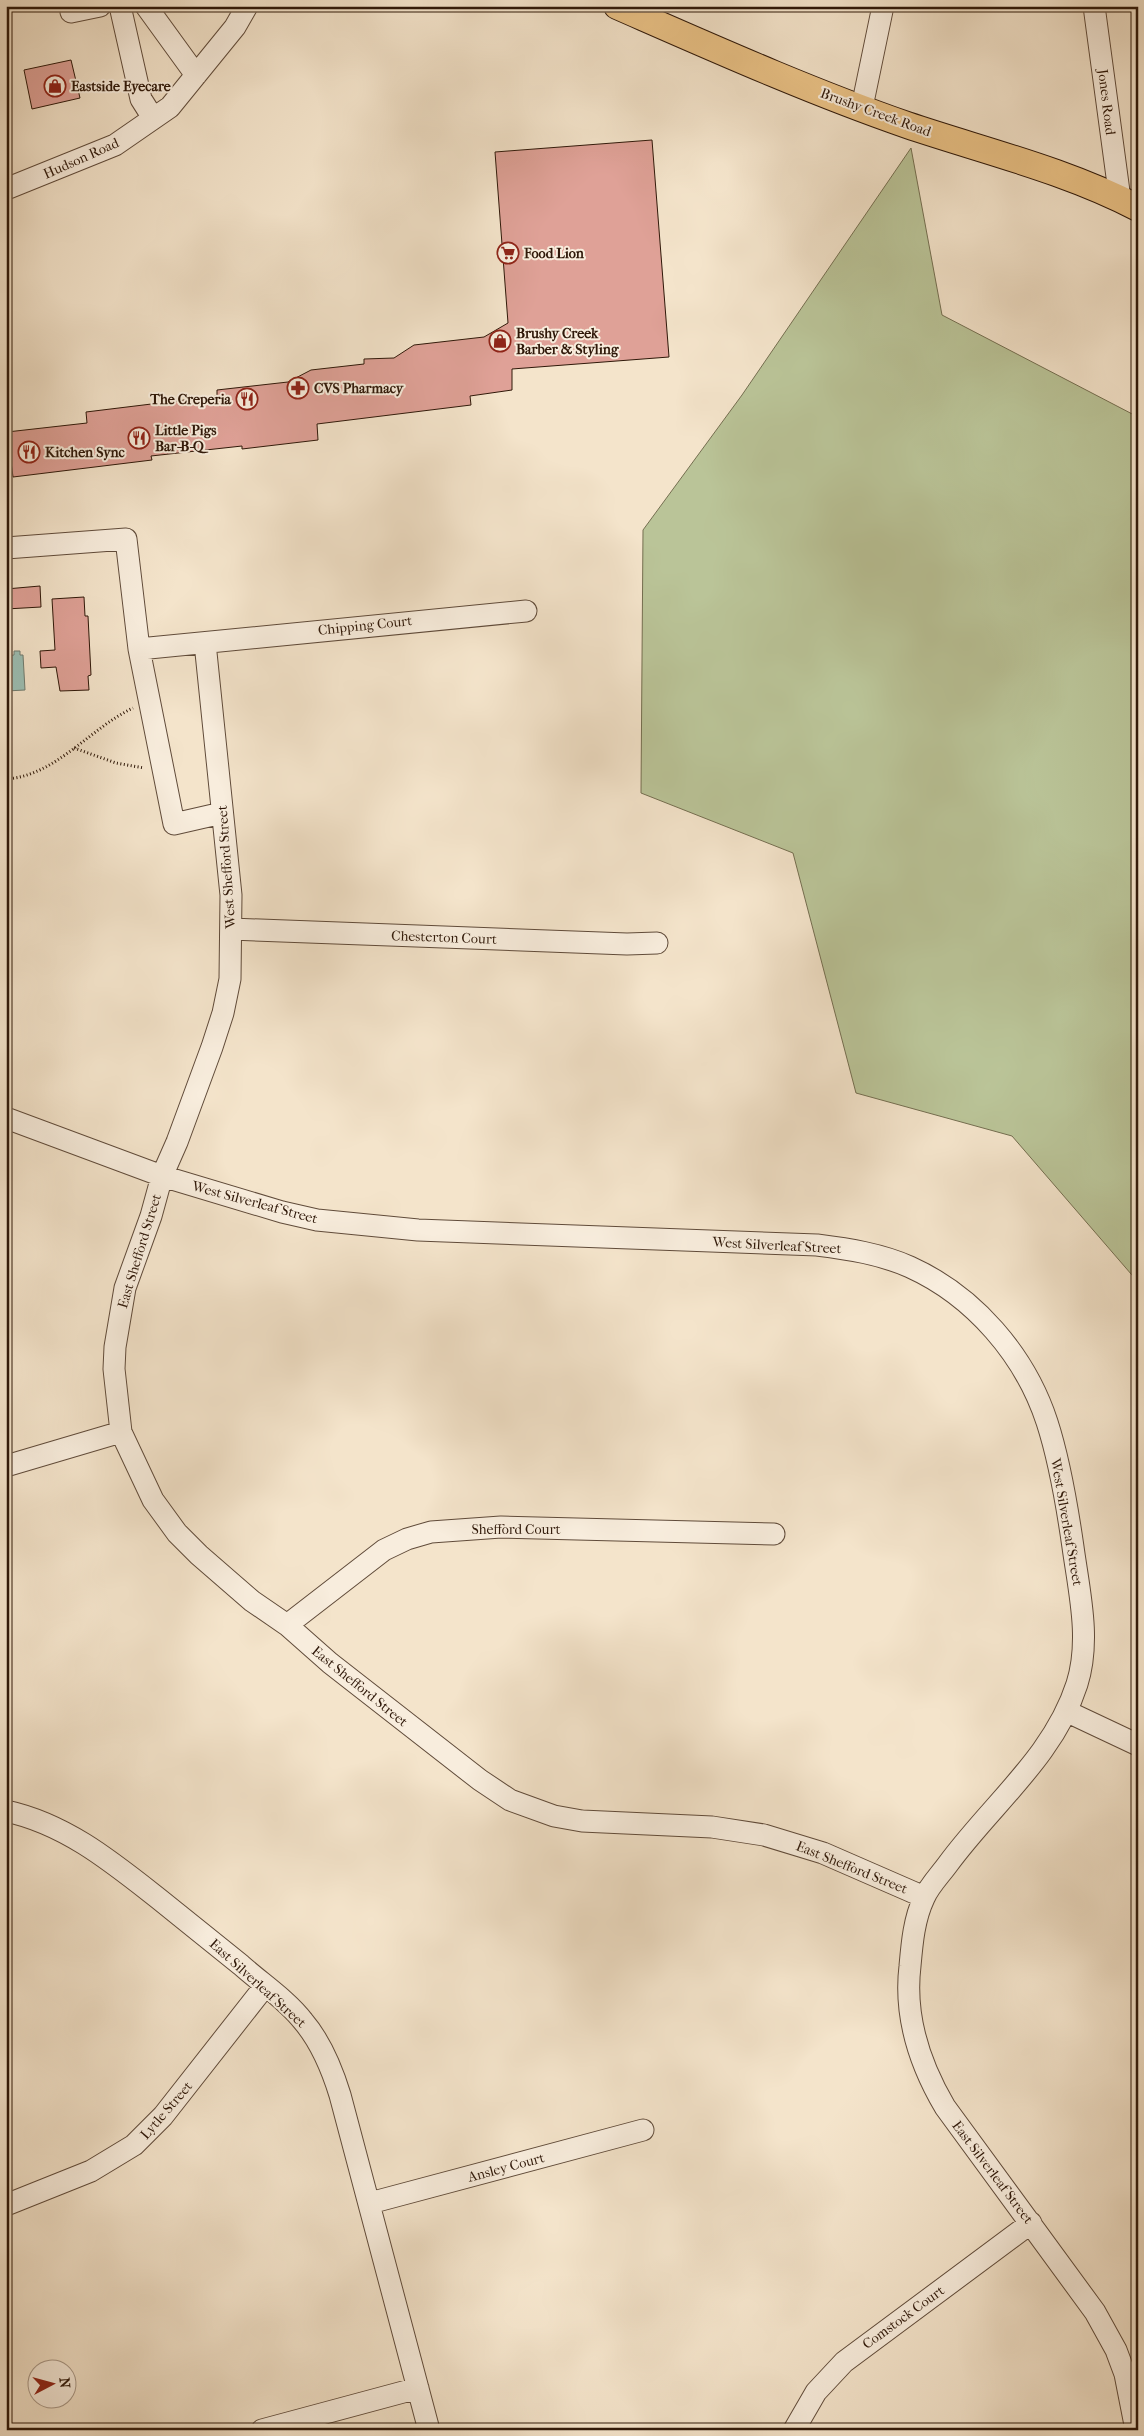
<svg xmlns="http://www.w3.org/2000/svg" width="1144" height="2436" font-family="'IM FELL French Canon',serif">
<rect width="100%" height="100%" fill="#f4e4cb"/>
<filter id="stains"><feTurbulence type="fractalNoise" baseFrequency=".004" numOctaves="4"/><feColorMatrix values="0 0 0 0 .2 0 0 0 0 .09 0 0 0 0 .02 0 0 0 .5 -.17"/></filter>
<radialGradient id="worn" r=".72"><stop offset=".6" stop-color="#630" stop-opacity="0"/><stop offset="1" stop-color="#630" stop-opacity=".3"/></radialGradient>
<!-- green -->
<path fill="#bac498" stroke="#746e50" d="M911,148L942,315L1138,417V1282L1012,1136L856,1093L793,853L641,793L643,530L742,395Z"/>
<!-- water -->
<path fill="#9cbfb4" stroke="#707c70" d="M14,651H20V655H23L25,690L6,691V656L14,655Z"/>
<!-- building -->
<path fill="#dfa197" stroke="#2f1809" d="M71,60L80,98L32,109L24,70Z
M652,140L669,357L512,369V390L470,396L471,405L317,424L318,440L242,449V446L151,456L152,460L13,477L7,432L87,423L86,412L217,396V390L288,382L311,370L364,364V359L394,358L414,345L484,337L508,323L495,152Z
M40,586L41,607L6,609V589Z
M84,597L85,616H88L91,675L88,676L89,690L60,691L56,667L41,668L40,651L55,650L52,599Z"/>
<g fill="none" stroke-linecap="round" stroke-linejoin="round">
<!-- minor casing -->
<g stroke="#604b3a" stroke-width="23">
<path id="minor" d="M120,6L141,99L153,118
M146,6L196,75
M1094,6L1120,199
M71,12L100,6
M862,107L883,6
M6,189L115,145L170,107L235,27L247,6
M6,548L126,539L139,649L174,824L222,813
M205,643L231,895L230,979L223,1013L212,1047L177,1142L162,1176L151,1216L125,1288L115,1347L114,1369L121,1432L153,1500L177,1533L199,1555L252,1601L287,1625L330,1663L480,1780L510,1800L554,1816L582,1821L712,1827L764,1835L823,1853L924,1897
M139,649L526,611
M231,929L627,944L657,943
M6,1118L162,1176L282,1212L317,1220L418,1230L817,1245C849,1249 881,1254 910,1267C974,1296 1025,1355 1047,1422C1060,1462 1067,1505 1073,1547C1079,1591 1091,1640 1077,1684C1054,1756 992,1804 948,1864C940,1875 929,1886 924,1898C914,1919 912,1943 910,1966C904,2016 919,2063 945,2107L1095,2312L1116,2350L1125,2374L1136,2430
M6,1466L121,1432
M287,1625L384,1550L407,1539L431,1532L501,1527L774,1534
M1068,1712L1138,1745
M6,1811C66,1824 112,1862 159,1899C186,1921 214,1943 241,1965C261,1983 287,2000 303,2021C321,2042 332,2069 340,2095L429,2430
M370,2203L643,2130
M6,2205L91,2171L134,2145L163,2116L265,1986
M262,2430L418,2388
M794,2430L816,2392L844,2362L1031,2223"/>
</g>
<!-- major casing -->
<g stroke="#2f1809" stroke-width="28">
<path id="major" d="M617,6C713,48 809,91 907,125C984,151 1065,170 1138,208"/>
</g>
<!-- path -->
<path stroke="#2f1809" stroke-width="3" stroke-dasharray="1 2.5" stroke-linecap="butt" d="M74,748L116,763L144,768
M6,779C56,776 90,728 133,708"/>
<!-- minor -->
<use href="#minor" stroke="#f8eddd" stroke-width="21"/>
<!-- major -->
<use href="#major" stroke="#eac286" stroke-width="26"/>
</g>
<!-- icons -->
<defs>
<g id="shop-ring" transform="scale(1.125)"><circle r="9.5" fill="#f8eddd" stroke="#8f2418" stroke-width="1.5"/><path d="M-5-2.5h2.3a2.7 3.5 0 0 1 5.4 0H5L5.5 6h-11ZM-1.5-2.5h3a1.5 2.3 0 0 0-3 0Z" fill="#8f2418"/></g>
<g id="supermarket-ring" transform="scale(1.125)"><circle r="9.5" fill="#f8eddd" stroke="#8f2418" stroke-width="1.5"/><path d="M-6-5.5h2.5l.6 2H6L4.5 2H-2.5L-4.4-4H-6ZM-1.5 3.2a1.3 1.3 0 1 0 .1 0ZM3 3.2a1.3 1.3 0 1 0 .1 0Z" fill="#8f2418"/></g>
<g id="pharmacy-ring" transform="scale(1.125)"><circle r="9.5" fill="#f8eddd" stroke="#8f2418" stroke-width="1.5"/><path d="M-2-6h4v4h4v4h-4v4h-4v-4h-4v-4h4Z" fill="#8f2418"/></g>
<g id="restaurant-ring" transform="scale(1.125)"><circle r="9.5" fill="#f8eddd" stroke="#8f2418" stroke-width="1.5"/><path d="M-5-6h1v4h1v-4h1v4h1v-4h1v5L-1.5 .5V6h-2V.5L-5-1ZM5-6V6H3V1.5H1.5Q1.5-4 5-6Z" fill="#8f2418"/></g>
</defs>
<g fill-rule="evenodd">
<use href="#shop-ring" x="55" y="86"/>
<use href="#supermarket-ring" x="508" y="253"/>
<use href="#shop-ring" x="500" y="341"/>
<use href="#pharmacy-ring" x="298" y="388"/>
<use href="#restaurant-ring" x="247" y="399"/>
<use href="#restaurant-ring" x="139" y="438"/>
<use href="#restaurant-ring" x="29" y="452"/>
</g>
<g text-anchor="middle" stroke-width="4" stroke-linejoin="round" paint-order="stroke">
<!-- poi labels -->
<g font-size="14" font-weight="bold" fill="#2f1809" stroke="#f8eddd" text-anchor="start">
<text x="71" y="91">Eastside Eyecare</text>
<text x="524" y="258">Food Lion</text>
<text x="516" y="338">Brushy Creek<tspan x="516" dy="16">Barber &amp; Styling</tspan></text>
<text x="314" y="393">CVS Pharmacy</text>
<text x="231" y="404" text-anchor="end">The Creperia</text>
<text x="155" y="435">Little Pigs<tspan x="155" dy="16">Bar-B-Q</tspan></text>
<text x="45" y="457">Kitchen Sync</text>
</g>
<!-- street labels -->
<g font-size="14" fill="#2f1809" stroke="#f8eddd">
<text transform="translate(1107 102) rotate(83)" y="5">Jones Road</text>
<text transform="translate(876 112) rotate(20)" y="5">Brushy Creek Road</text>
<text transform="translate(81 158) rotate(-24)" y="5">Hudson Road</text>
<text transform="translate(365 625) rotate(-6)" y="5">Chipping Court</text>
<text transform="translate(226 867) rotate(-94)" y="5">West Shefford Street</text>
<text transform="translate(444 937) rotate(2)" y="5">Chesterton Court</text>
<text transform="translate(255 1202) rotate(15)" y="5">West Silverleaf Street</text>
<text transform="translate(777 1245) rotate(3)" y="5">West Silverleaf Street</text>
<text transform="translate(139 1251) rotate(-73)" y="5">East Shefford Street</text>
<text transform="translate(1067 1522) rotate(80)" y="5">West Silverleaf Street</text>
<text x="516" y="1534">Shefford Court</text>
<text transform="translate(360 1686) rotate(39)" y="5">East Shefford Street</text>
<text transform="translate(852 1867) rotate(22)" y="5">East Shefford Street</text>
<text transform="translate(258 1983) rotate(42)" y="5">East Silverleaf Street</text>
<text transform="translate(166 2110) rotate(-49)" y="5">Lytle Street</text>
<text transform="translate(506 2167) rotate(-15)" y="5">Ansley Court</text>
<text transform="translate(993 2172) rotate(53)" y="5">East Silverleaf Street</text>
<text transform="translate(903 2317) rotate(-36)" y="5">Comstock Court</text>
</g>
</g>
<!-- margin -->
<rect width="1144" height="2436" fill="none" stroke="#f4e4cb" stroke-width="25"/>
<rect x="8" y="8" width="1129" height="2421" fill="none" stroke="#2f1809" stroke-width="2.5"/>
<rect x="12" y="12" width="1119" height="2411" fill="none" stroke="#2f1809"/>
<!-- north arrow -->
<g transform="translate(52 2384) rotate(84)"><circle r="24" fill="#f8eddd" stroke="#a89888"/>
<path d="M0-4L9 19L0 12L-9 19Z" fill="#8f2418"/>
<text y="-8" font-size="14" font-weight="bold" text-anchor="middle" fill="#2f1809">N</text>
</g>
<rect width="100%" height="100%" filter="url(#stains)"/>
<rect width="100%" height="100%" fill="url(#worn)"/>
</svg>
